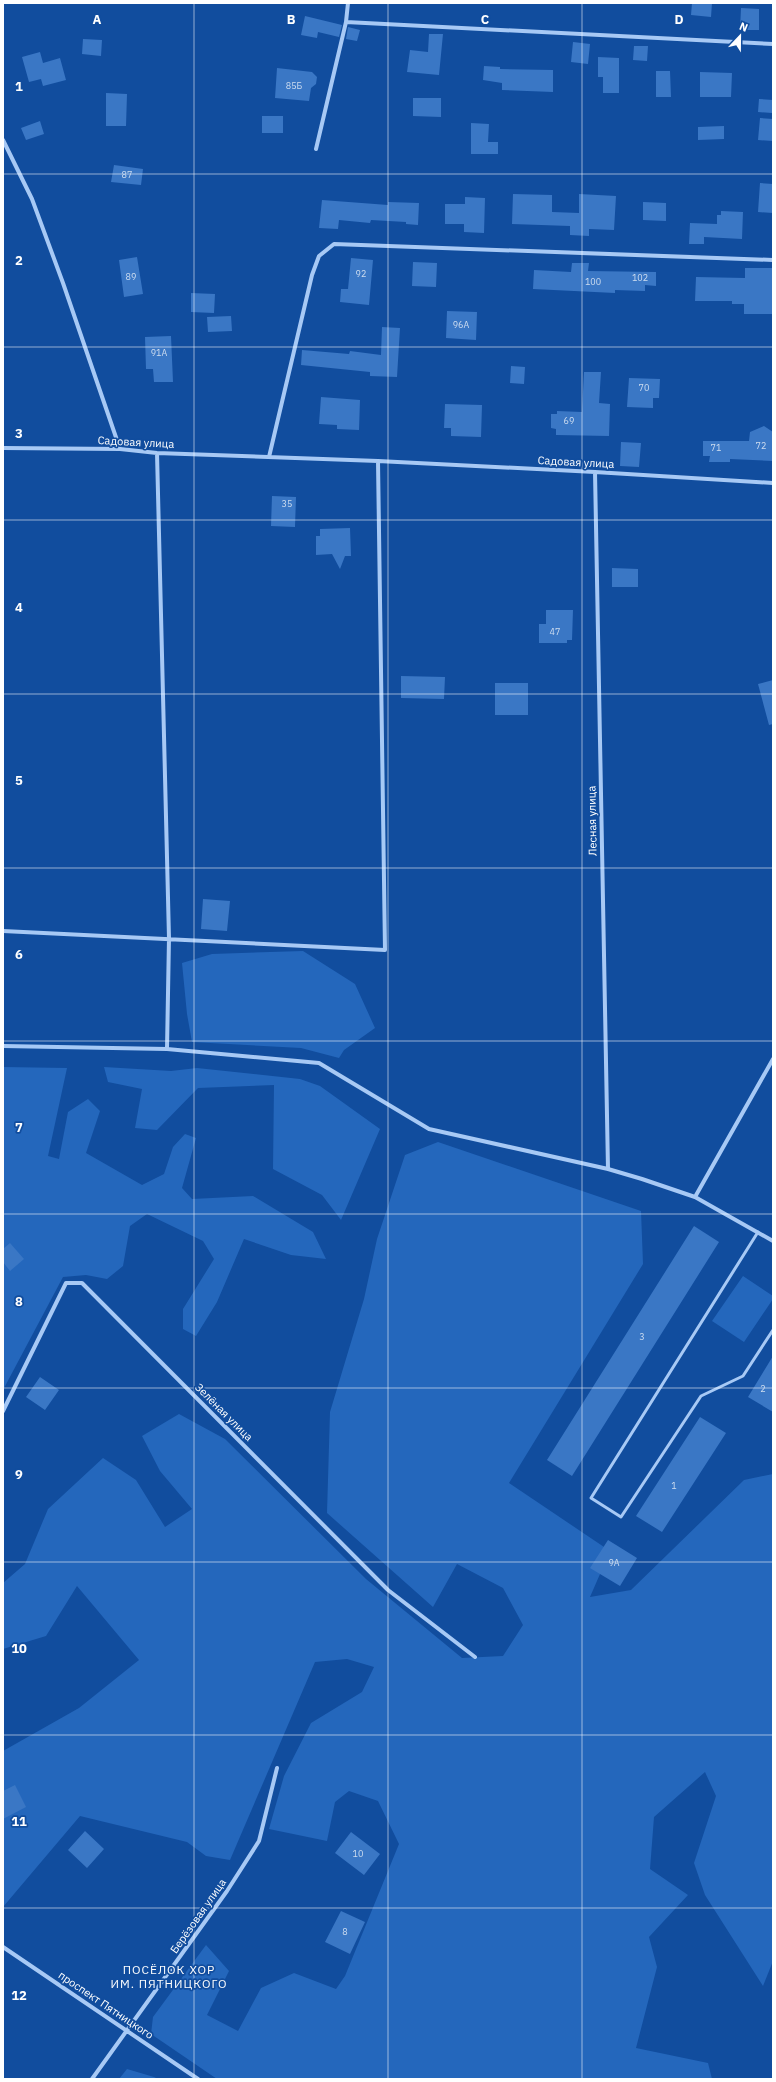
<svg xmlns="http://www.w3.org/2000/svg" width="776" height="2082" font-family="'IBM Plex Sans',sans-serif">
<rect width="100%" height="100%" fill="#114d9e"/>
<!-- green -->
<path fill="#2467bc" d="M303,951L355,984L375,1028L344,1050L339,1058L301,1048L192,1042L187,1014L182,963L212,954Z
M3,1067L67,1068L48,1156L59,1159L68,1112L88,1099L100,1111L86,1153L142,1185L164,1174L173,1147L185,1134L196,1138L182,1188L192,1199L253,1196L313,1232L326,1259L291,1255L244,1239L217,1302L196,1336L183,1329V1309L214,1259L203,1241L147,1214L130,1226L123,1266L107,1279L86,1275L63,1277L3,1390Z
M104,1067L171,1071L197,1068L300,1079L320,1086L380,1129L341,1220L322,1195L273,1169L274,1085L198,1088L157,1130L135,1128L142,1089L108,1082Z
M438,1142L641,1211L643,1264L509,1483L610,1551L590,1597L631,1590L744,1480L773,1474V1961L763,1986L705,1895L694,1863L716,1796L705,1772L654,1817L650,1869L688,1895L649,1937L657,1967L636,2048L708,2063L712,2079H217L151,2034L153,2017L206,1945L229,1971L207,2015L238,2031L261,1988L294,1973L336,1989L345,1976L399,1844L378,1801L349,1791L335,1802L327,1841L269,1829L284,1776L311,1723L362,1692L374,1667L347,1659L315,1662L230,1860L206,1856L187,1842L80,1816L3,1907V1751L79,1708L139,1660L77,1586L46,1636L3,1649V1583L25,1564L48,1509L103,1458L136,1480L165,1527L192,1509L160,1471L142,1436L179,1414L225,1439L366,1579L462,1658L503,1656L523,1625L503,1588L457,1564L433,1607L327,1513L330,1412L364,1299L377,1239L405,1155Z
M743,1276L773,1296V1299L744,1342L712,1321Z
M127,2069L154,2077L158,2079H119Z"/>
<!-- building -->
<path fill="#3a77c5" d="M692,3H712L711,17L691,15Z
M741,8L759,9V30H740Z
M305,16L342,25L339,37L318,32L317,38L301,35Z
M348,27L360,30L357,41L346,39Z
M429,34H443L439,75L407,72L410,50L428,52Z
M83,39L102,40L101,56L82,54Z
M573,42L590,44L588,64L571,62Z
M634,46H648L647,61L633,60Z
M40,52L43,63L60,58L66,80L43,86L41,79L29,82L22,57Z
M598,57L619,58V93H603V77H598Z
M484,66L500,67V69L553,70V92L502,90V83L483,80Z
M277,68L312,72L317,77L316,84L311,88L309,101L275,98Z
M656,71H670L671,97H656Z
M700,72L732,73L731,97H700Z
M106,93L127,94L126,126H106Z
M413,98H441V117L413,116Z
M759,99L773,100L772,113L758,112Z
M262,116H283V133H262Z
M760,118L773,119V141L758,140Z
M40,121L44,134L26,140L21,128Z
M471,123L489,124L488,142H498V154H471Z
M724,126V139L698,140V127Z
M114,165L143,169L141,185L111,182Z
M760,183L773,184V213L758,212Z
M513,194L552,195V212L579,213V194L616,196L614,230L589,229V236L570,235V226L512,224Z
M465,197L485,198L484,233L464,232V224H445V204H465Z
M322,200L388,205V202L419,203L418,225L406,224V222L371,220L370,223L339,220L338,229L319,228Z
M643,202L666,203V221L643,220Z
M721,211L743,212L742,239L704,237V244H689L690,223L717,224V215H721Z
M137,257L143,294L124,297L119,260Z
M351,258L373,260L369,305L340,302L341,289H348Z
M413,262L437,263L436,287L412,286Z
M572,263H589L588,271L656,272V286L645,285V291L615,290V293L533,289L534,270L571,272Z
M745,268H773V314H744V304H732V301H695L696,277L745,278Z
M191,293L215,294L214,313L191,312Z
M447,311L477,312L476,340L446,338Z
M231,316L232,331L208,332L207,317Z
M382,327L400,328L397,377L370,376V372L301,365L302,350L349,354L350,351L381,355Z
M171,336L173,382H154L153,369H146L145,337Z
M511,366L525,367L524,384L510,383Z
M584,372H601L599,403L610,404L609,436L556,435V429L551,428V414H557V411L582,412Z
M629,378L660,379L659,398H653V408L627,407Z
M321,397L360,400L359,430L337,429V425L319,424Z
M445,404L482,405L481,437L451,436V428H444Z
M764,426L773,432V461L730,459V462H709L710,456H703V441H749L750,432Z
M621,442L641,443L639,467L620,466Z
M272,496L296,497L295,527L271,526Z
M350,528L351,556H345L340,569L332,554L316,555V536H320V529Z
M612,568L638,569V587H612Z
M546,610H573L572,640H567V643H539V624H546Z
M401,676L445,677L444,699L401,698Z
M773,680V724L769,725L758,684Z
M495,683H528V715H495Z
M203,899L230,901L227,931L201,929Z
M694,1226L719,1242L572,1476L547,1460Z
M10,1243L24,1259L10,1271L3,1262V1249Z
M773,1356V1412L748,1397Z
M40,1377L59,1390L45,1410L26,1397Z
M700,1417L726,1433L662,1532L636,1516Z
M608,1540L637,1558L620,1586L590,1568Z
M15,1785L26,1807L3,1819V1791Z
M85,1831L104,1849L87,1868L68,1850Z
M351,1832L380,1854L364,1875L335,1853Z
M341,1911L365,1922L350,1954L325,1942Z"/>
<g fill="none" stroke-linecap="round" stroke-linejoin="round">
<!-- service -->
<path stroke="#a7c9f5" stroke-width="3" d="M758,1232L591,1498L621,1517L701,1396L743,1376L773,1330"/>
<!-- minor -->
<path stroke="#a7c9f5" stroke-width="4" d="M346,22L773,44
M3,140L32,199L63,283L120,449
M316,149L346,22L348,3
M3,448L120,449L157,453L378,461L595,472L773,483
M157,453L169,938L167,1049
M269,457L312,275L319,256L334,244L773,260
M595,472L608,1169
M3,931L385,950L378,461
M3,1046L167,1049L319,1063L429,1129L608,1169L642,1179L695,1197L773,1241
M695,1197L773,1059
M3,1411L66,1283H82L388,1590L475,1657
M3,1947L198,2079
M92,2079L227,1891L259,1841L277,1768"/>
</g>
<!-- grid -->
<path fill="none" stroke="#fff" stroke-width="1" stroke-opacity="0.55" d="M194,3V2079M388,3V2079M582,3V2079M3,174H773M3,347H773M3,520H773M3,694H773M3,868H773M3,1041H773M3,1214H773M3,1388H773M3,1562H773M3,1735H773M3,1908H773"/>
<g text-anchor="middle" stroke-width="3.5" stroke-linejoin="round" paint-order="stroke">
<!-- number labels -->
<g font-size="9" fill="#ceddf0">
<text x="294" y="89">85Б</text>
<text x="127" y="178">87</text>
<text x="361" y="277">92</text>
<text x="131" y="280">89</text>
<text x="640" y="281">102</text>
<text x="593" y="285">100</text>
<text x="461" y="328">96А</text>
<text x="159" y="356">91А</text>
<text x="644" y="391">70</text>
<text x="569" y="424">69</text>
<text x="761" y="449">72</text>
<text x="716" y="451">71</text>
<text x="287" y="507">35</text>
<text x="555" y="635">47</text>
<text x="642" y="1340">3</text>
<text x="763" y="1392">2</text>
<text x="674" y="1489">1</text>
<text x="614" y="1566">9А</text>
<text x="358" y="1857">10</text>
<text x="345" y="1935">8</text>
</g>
<!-- street labels -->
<g font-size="11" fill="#fff" stroke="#114d9e">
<text transform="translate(136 442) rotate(3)" y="4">Садовая улица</text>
<text transform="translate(576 462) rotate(3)" y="4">Садовая улица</text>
<text transform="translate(592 821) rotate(-91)" y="4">Лесная улица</text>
<text transform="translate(224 1412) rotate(45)" y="4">Зелёная улица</text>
<text transform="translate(198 1916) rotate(-55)" y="4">Берёзовая улица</text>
<text transform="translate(106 2005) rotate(34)" y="4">проспект Пятницкого</text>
</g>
<!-- neighbourhood labels -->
<g font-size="12" letter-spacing="1" fill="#fff" stroke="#114d9e">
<text x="169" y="1974">ПОСЁЛОК ХОР<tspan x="169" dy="14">ИМ. ПЯТНИЦКОГО</tspan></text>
</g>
</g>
<g font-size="13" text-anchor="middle" font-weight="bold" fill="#fff" stroke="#114d9e" stroke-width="3.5" stroke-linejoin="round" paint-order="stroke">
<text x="97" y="24">A</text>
<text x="291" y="24">B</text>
<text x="485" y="24">C</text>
<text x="679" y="24">D</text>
<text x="19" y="91">1</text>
<text x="19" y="265">2</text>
<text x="19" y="438">3</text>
<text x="19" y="612">4</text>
<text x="19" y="785">5</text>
<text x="19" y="959">6</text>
<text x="19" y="1132">7</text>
<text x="19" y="1306">8</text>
<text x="19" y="1479">9</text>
<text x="19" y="1653">10</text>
<text x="19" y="1826">11</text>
<text x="19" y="2000">12</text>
</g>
<!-- border -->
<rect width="776" height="2082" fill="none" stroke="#ffffff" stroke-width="8"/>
<!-- north arrow -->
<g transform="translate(740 36) rotate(22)" stroke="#114d9e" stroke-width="3" paint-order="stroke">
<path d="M0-3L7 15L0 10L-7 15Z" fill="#ffffff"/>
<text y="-6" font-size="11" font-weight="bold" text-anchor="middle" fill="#ffffff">N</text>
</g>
</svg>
